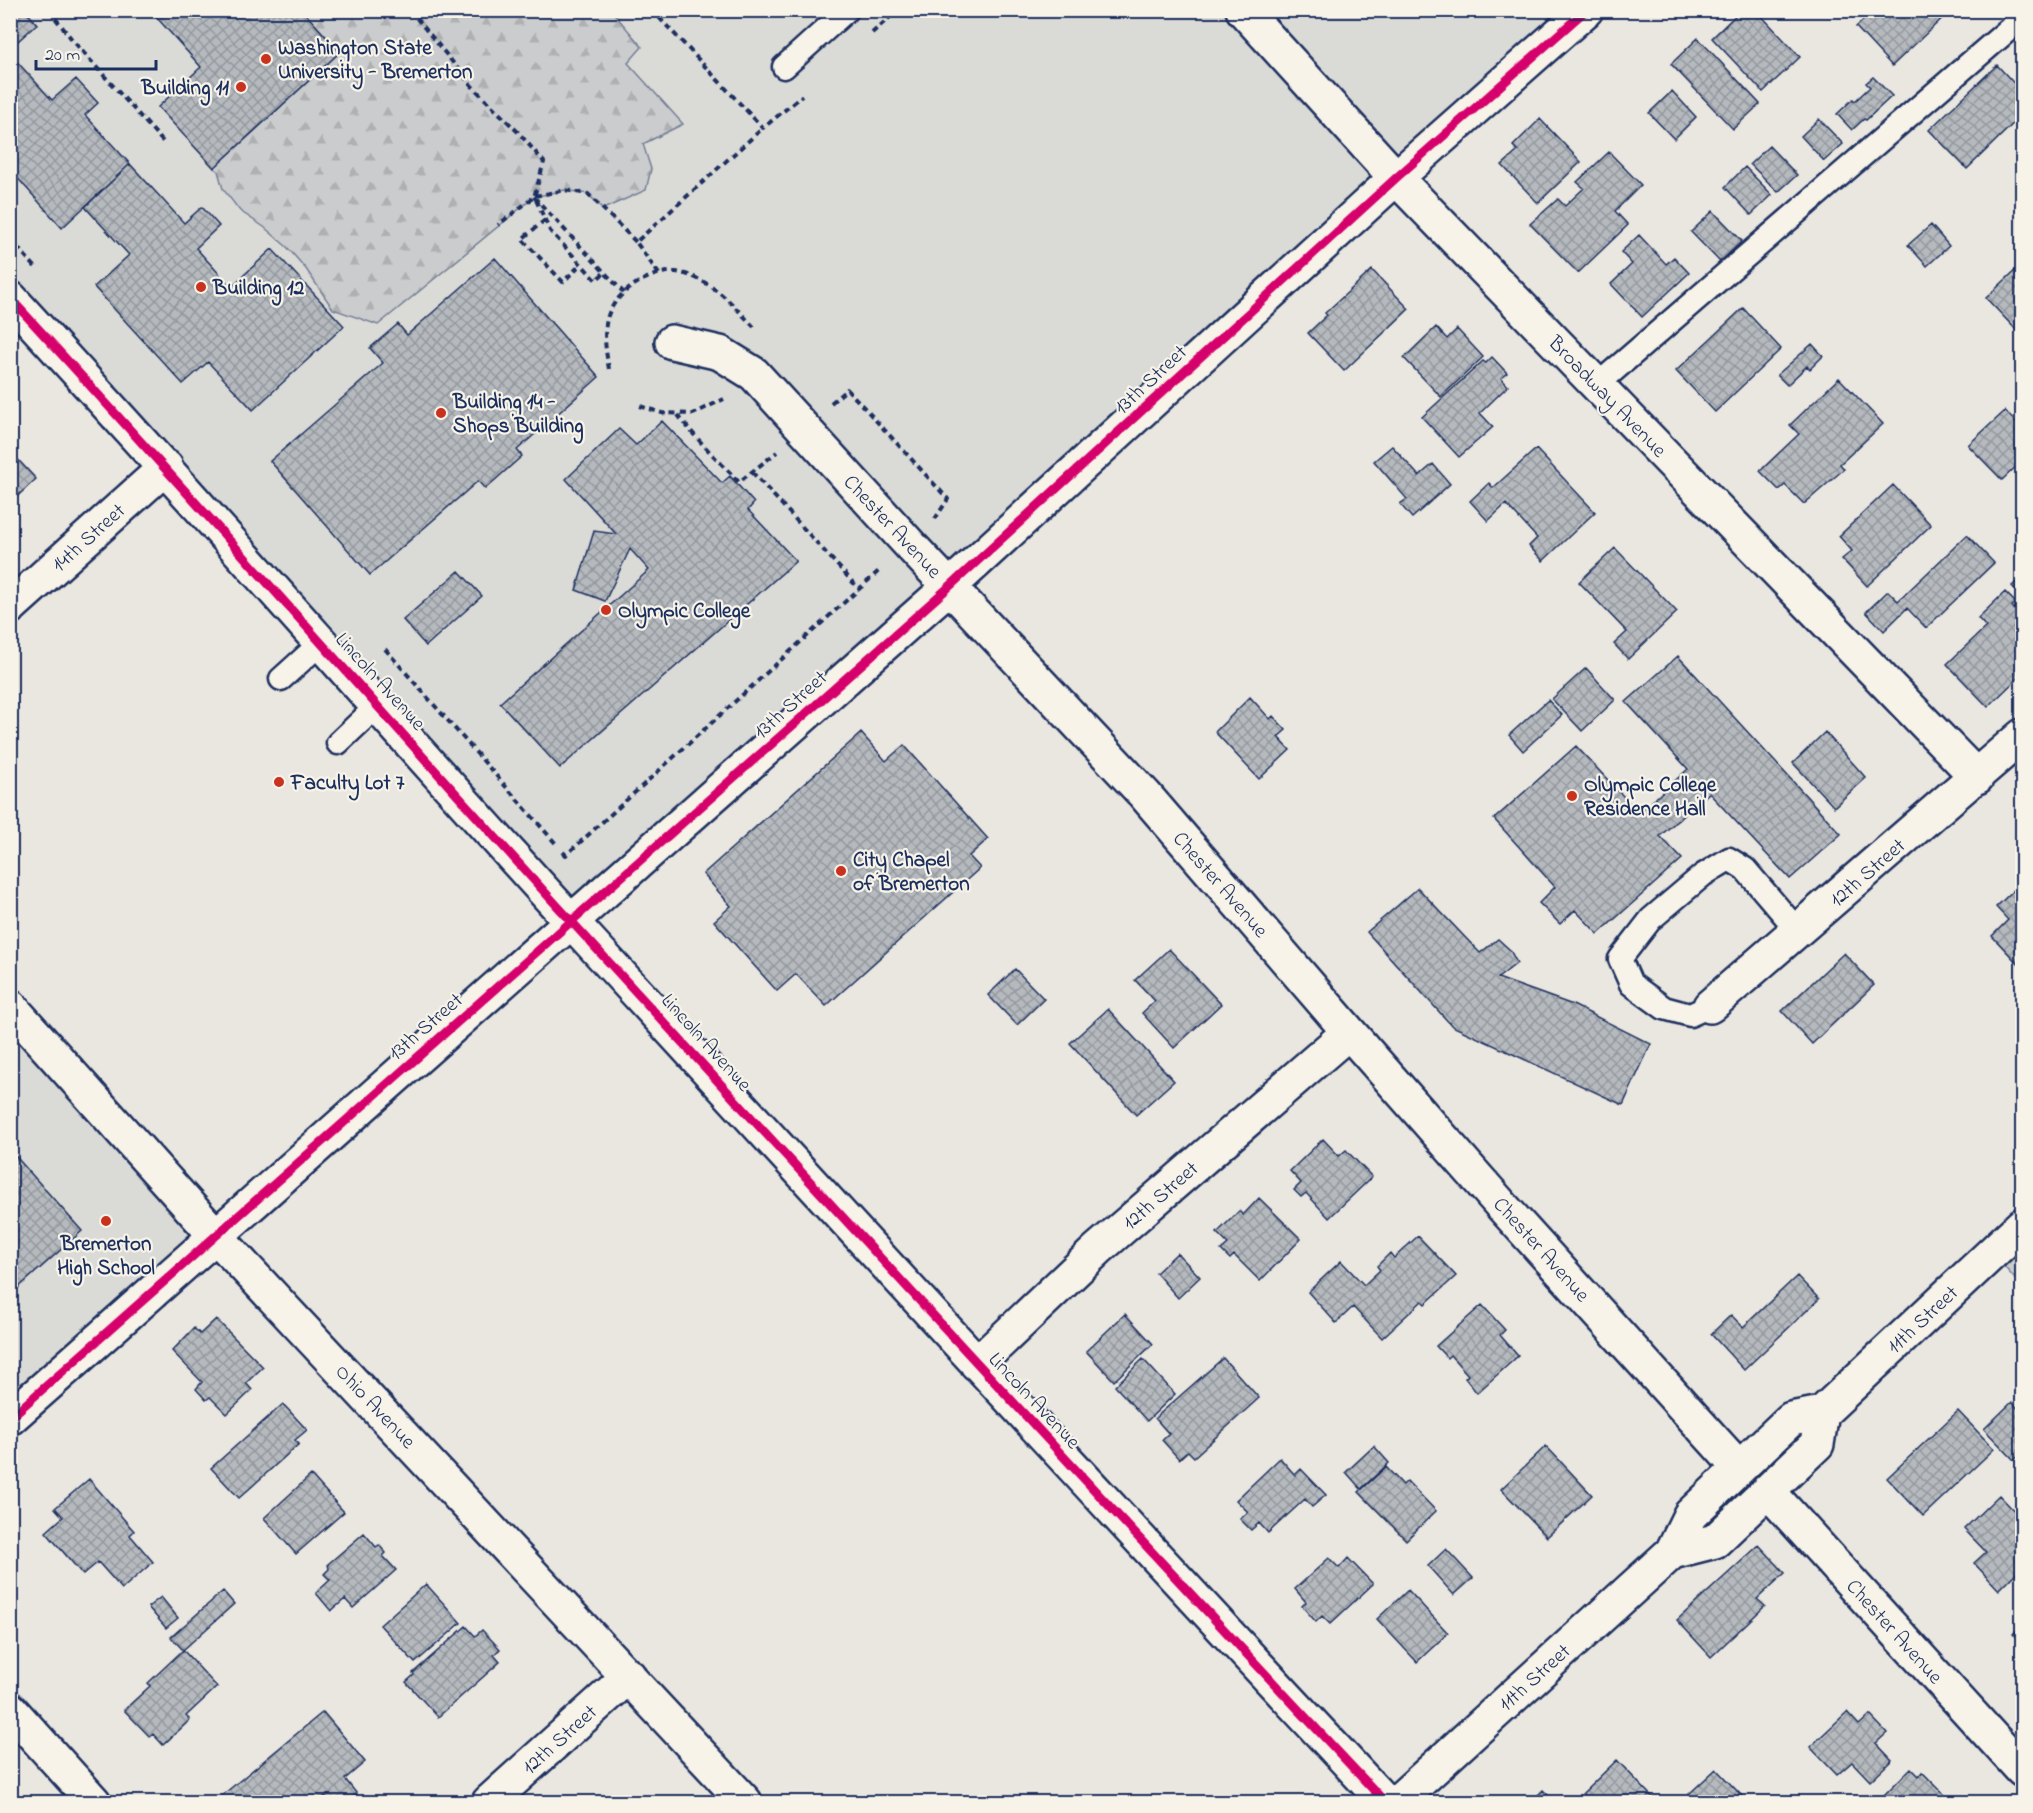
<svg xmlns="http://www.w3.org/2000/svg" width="2033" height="1813" font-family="'Indie Flower',sans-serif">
<defs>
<pattern id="forest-firs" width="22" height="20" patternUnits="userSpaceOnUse" patternTransform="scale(1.5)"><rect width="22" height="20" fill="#cbcccd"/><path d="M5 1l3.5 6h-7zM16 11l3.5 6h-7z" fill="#aeb0b2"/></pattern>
<pattern id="park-crowns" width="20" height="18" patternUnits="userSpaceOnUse" patternTransform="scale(1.5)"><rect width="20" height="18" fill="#cbcccd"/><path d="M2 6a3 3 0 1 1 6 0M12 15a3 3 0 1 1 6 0" fill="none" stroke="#aeb0b2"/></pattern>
<pattern id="building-cross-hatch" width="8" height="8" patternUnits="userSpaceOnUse" patternTransform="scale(1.5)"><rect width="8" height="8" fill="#b6babf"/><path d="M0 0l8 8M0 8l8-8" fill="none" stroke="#93989e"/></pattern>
</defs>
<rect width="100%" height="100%" fill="#eae7e0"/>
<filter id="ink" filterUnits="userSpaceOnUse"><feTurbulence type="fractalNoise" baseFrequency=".0167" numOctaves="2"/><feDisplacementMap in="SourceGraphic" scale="12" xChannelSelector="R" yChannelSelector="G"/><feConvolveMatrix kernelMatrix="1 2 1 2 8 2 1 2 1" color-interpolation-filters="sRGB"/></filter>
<g filter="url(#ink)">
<!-- built -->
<path fill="#dadad6" d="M10,11H1593L571,921L11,299Z
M10,1006L215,1235L10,1418Z"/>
<!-- forest -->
<path fill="url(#forest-firs)" stroke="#737e96" stroke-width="1.5" d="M302,11H612L642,47L628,63L683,124L643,144L651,169L646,190L603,209L588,194L565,190L534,197L378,325L333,309L306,269L287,247L264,227L240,211L223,189L218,171L214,168L340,52Z"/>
<!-- park -->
<path fill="url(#park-crowns)" stroke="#737e96" stroke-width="1.5" d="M2022,1225V1287L1993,1254Z"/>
<!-- building -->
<path fill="url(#building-cross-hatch)" stroke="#1b2f5e" stroke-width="1.5" d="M10,10H25L37,24L10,48Z
M150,10H302L340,52L214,168L158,107L201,67Z
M1741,10H1756L1800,57L1763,92L1712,38Z
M1874,10H1951L1892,66L1856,27Z
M1698,38L1760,104L1733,129L1671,64Z
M10,54L52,100L76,79L98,103L85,115L130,164L62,228L14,174L10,177Z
M1997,65L2022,92V115L1967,169L1929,130Z
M1873,77L1892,96L1866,120L1864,119L1852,130L1837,114L1853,99L1855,101L1870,87L1866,83Z
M1672,91L1696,117L1674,139L1649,113Z
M1540,119L1581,162L1538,203L1502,165L1518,151L1513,146Z
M1819,119L1843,144L1824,161L1801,136Z
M1769,146L1797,175L1778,192L1750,164Z
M1609,152L1641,185L1615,211L1628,225L1578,273L1530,224L1558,199L1565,206L1584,188L1577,182Z
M130,164L184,223L202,207L219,226L196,248L231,287L272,249L344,326L253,410L208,362L183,384L94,287L129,255L85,207Z
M1745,167L1772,195L1751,215L1725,187Z
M1713,211L1742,241L1720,262L1691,232Z
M1931,225L1949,246L1927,266L1908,245Z
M1639,235L1666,264L1674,257L1689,273L1642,317L1611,284L1632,264L1621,252Z
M495,258L599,377L517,450L522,456L485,489L478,481L370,575L270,461L383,363L370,348L398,324L407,335Z
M2022,264V336L1986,298Z
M1372,270L1409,309L1344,371L1308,333L1327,315L1325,313Z
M1743,308L1781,349L1715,412L1676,371Z
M1436,327L1447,339L1457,329L1483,357L1441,397L1404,358Z
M1812,344L1823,356L1810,369L1807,366L1787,385L1777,375Z
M1492,357L1507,373L1501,378L1508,386L1480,413L1493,427L1459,457L1422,417L1483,361L1486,363Z
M1839,378L1883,424L1840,464L1844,469L1804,504L1785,485L1779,490L1760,471L1799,434L1790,425Z
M2005,411L2022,429V461L2002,480L1968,445Z
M662,421L722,483L730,476L754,503L748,510L796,561L560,768L500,703L649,570L630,549L605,601L576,590L594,531L616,534L566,479L619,429L636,445Z
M1392,446L1419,476L1433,464L1450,484L1412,518L1400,504L1407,499L1374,461Z
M1536,449L1595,512L1543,561L1529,546L1537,538L1506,504L1488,521L1470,501L1489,483L1493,488Z
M10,451L36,479L10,503Z
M1893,485L1931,525L1867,586L1842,559L1852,551L1839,536Z
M1967,535L1994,563L1926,628L1907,608L1884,631L1866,612L1888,591L1898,601Z
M1615,548L1677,612L1628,659L1614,644L1627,632L1579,582Z
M459,571L482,596L426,646L403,620Z
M2022,577V597L2012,586Z
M2005,592L2016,603L2012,606L2022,617V674L1988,707L1947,664L1986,627L1978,618Z
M1678,656L1841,834L1790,879L1709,793L1660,836L1682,859L1598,934L1575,910L1560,924L1539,903L1555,887L1494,819L1576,746L1639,813L1688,769L1626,702Z
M1586,668L1615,700L1582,731L1552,699Z
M1250,697L1270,719L1273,716L1286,730L1278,737L1290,750L1259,779L1215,732Z
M1548,700L1562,715L1523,751L1509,735Z
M1825,732L1866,778L1834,807L1793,763Z
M861,733L886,761L904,745L988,839L969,856L980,868L826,1006L796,974L777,991L714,921L731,906L703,874Z
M2022,882V968L1992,936L2008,920L1996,907Z
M1418,888L1480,953L1498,939L1510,950L1517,963L1498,978L1573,1005L1651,1044L1623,1105L1452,1026L1367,932Z
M1169,949L1221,1004L1174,1048L1142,1013L1155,1001L1135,980Z
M1844,953L1874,985L1812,1044L1782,1011Z
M1015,969L1044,999L1017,1025L988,995Z
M1108,1009L1174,1081L1136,1115L1070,1043Z
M1323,1139L1339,1156L1346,1150L1372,1177L1329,1218L1306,1193L1301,1197L1294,1190L1301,1183L1290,1171Z
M10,1150L82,1231L10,1295Z
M1259,1198L1301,1239L1260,1281L1234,1255L1230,1259L1221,1250L1228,1244L1217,1233L1239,1211L1243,1215Z
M1418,1236L1456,1276L1425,1304L1422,1301L1382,1338L1353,1307L1336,1323L1308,1292L1341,1261L1364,1285L1380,1270L1377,1266L1390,1253L1394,1258Z
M1177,1253L1200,1277L1178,1298L1156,1273Z
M1797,1276L1819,1299L1744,1370L1711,1334L1731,1315L1743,1327Z
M1482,1305L1505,1330L1500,1335L1518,1356L1477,1393L1465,1378L1468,1375L1450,1355L1447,1358L1436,1346Z
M1125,1314L1153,1344L1114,1381L1086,1351Z
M216,1319L263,1367L246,1383L252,1390L227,1414L210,1397L206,1400L196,1389L202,1382L172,1351L194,1328L200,1334Z
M1223,1358L1259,1398L1194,1457L1188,1451L1179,1459L1162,1440L1169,1434L1155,1418Z
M1143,1359L1175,1394L1147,1421L1115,1386Z
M2012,1402L2022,1413V1453L2014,1460L1984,1429Z
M283,1404L307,1430L295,1440L299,1444L239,1498L211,1468Z
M1958,1411L1994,1449L1923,1516L1887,1478Z
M1374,1446L1389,1463L1361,1489L1346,1472Z
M1546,1446L1592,1495L1547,1537L1501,1489Z
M1280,1458L1295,1475L1301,1469L1326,1495L1312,1507L1305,1499L1268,1533L1259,1523L1251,1530L1240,1519L1248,1512L1236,1500Z
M1386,1467L1403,1485L1407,1481L1436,1511L1406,1540L1359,1492Z
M311,1475L344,1512L296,1554L264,1518Z
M89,1479L134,1531L130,1535L153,1562L122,1589L98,1562L83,1575L46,1532L63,1517L55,1508Z
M1999,1495L2021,1518L2022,1517V1567L1999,1590L1974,1563L1986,1552L1964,1529Z
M364,1533L376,1547L379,1545L386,1553L383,1556L396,1570L353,1608L345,1599L331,1611L316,1593L330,1580L324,1574L329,1569L328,1564Z
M1759,1545L1785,1573L1757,1599L1765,1606L1711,1657L1677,1620Z
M1446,1549L1473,1578L1454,1595L1428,1566Z
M1329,1558L1339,1568L1348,1558L1373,1584L1330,1624L1322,1616L1316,1622L1302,1606L1306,1602L1295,1589Z
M426,1584L461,1623L415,1663L380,1625Z
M1408,1590L1448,1633L1417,1662L1377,1619Z
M223,1591L234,1604L183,1650L171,1637Z
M161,1597L178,1618L166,1628L148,1607Z
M2022,1624V1644L2013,1634Z
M466,1626L475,1636L482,1630L500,1649L494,1655L500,1662L438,1717L406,1682L414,1675L413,1673Z
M183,1650L217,1687L186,1716L190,1720L163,1745L153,1734L150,1737L124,1710L150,1686L148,1683Z
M323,1712L365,1762L345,1779L357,1794L346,1802H331L325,1796L317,1802H224L220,1797Z
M1847,1712L1859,1725L1870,1715L1887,1733L1876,1743L1892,1760L1870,1781L1852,1762L1837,1775L1810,1747Z
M1617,1760L1657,1802H1592L1583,1793Z
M1911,1768L1919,1776L1922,1772L1952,1802H1877Z
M1716,1769L1742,1796L1735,1802H1697L1689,1794Z
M1543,1790L1555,1802H1531Z"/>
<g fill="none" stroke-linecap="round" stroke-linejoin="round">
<!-- lane casing -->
<g stroke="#1b2f5e" stroke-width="27">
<path id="lane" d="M784,67L847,10
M1597,385L2022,18
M281,679L322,642
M338,743L378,705
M1710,1006L1690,1015L1664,1008L1631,984L1620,959L1651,919L1703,875L1729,859L1745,869L1798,931"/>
</g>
<!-- street casing -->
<g stroke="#1b2f5e" stroke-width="38">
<path id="street" d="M1243,10L1396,178L1977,777
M10,298C200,504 383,715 572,922C842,1217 1112,1511 1385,1802
M672,342L720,353L754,374L911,546L1145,795L1349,1032L1502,1206L1739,1468
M10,607L166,467
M10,1006L215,1235L745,1802
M1710,1006L2022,736
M977,1364L1098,1249L1349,1032
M1768,1491L2022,1770
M10,1709L94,1802
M489,1802L629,1676"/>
</g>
<!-- secondary casing -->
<g stroke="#1b2f5e" stroke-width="38">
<path id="secondary" d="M10,1418L949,587L1396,178L1586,10
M1672,1552L1715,1541L1817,1444L1822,1413
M1397,1802L1672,1552L1690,1515L1791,1419L1822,1413L2022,1225"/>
</g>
<!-- path -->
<path stroke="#1b2f5e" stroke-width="4" stroke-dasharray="6 4.5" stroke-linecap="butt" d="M49,10L74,42L165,144
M410,10L472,86L518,132L544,162L534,197L498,225
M652,10L763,128L802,96
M872,33L898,10
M535,196L565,190L588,194L636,242
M534,197L624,293
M536,200L550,231L596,280L605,272
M545,220L522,239L563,282L581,264
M10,239L38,270
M659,274L636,242L763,128
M609,369C606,352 603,336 607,319C613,293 650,270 676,272C683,273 692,276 698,279C721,290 737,309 754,327
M831,403L847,389L948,499L935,519
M640,406L662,413L693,414L724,399
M678,415C696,439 718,460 739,482L777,452
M752,472L859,589L881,569
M385,649L558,846
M563,852L566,855L859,589"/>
<!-- lane -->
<use href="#lane" stroke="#f7f3e8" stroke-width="22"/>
<!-- street -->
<use href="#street" stroke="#f7f3e8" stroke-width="33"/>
<!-- secondary -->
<use href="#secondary" stroke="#f7f3e8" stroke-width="33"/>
<!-- cycleway casing -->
<g stroke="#f7f3e8" stroke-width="13">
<path id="cycleway" d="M10,298C200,504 383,715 572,922C842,1217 1112,1511 1385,1802
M10,1418L949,587L1396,178L1586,10"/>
</g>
<!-- cycleway -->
<use href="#cycleway" stroke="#d6006c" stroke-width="9"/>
</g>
</g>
<!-- markers -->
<g fill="#c8321e" stroke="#f7f3e8" stroke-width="2">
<circle cx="266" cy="59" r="6"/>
<circle cx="241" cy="87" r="6"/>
<circle cx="201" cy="287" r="6"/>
<circle cx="441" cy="413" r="6"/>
<circle cx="606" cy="610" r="6"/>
<circle cx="279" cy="782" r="6"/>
<circle cx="1572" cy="796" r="6"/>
<circle cx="841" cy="871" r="6"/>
<circle cx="106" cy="1221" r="6"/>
</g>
<g text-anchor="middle" stroke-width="4.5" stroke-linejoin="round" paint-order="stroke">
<!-- poi labels -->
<g font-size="21" font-weight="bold" fill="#1b2f5e" stroke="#f7f3e8" text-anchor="start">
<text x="278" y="54">Washington State<tspan x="278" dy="24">University - Bremerton</tspan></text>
<text x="229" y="94" text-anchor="end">Building 11</text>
<text x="213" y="294">Building 12</text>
<text x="453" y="408">Building 14 -<tspan x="453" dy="24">Shops Building</tspan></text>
<text x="618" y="617">Olympic College</text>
<text x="291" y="789">Faculty Lot 7</text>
<text x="1584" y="791">Olympic College<tspan x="1584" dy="24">Residence Hall</tspan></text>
<text x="853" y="866">City Chapel<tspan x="853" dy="24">of Bremerton</tspan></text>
<text x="106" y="1250" text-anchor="middle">Bremerton<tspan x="106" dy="24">High School</tspan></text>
</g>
<!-- street labels -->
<g font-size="21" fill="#1b2f5e" stroke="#f7f3e8">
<text transform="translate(1150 379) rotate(-43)" y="7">13th Street</text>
<text transform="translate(1608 396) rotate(46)" y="7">Broadway Avenue</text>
<text transform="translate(893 526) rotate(47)" y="7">Chester Avenue</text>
<text transform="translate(88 537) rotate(-42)" y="7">14th Street</text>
<text transform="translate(381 681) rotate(48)" y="7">Lincoln Avenue</text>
<text transform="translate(790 704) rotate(-42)" y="7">13th Street</text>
<text transform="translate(1867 872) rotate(-41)" y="7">12th Street</text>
<text transform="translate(1221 884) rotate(49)" y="7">Chester Avenue</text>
<text transform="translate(425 1026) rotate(-41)" y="7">13th Street</text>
<text transform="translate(707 1042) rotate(48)" y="7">Lincoln Avenue</text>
<text transform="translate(1160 1195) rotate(-41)" y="7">12th Street</text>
<text transform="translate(1542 1249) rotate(48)" y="7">Chester Avenue</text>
<text transform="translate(1922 1319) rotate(-43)" y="7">11th Street</text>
<text transform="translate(1035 1400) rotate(47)" y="7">Lincoln Avenue</text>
<text transform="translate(376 1406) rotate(47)" y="7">Ohio Avenue</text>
<text transform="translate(1895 1631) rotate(48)" y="7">Chester Avenue</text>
<text transform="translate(1534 1677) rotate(-42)" y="7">11th Street</text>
<text transform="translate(559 1739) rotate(-42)" y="7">12th Street</text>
</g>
</g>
<!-- margin -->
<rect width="2033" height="1813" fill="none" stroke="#f7f3e8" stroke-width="36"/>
<rect x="18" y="18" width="1997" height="1777" fill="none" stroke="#1b2f5e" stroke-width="2" filter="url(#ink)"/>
<!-- scale -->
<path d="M36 60v9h120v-9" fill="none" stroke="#1b2f5e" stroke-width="3"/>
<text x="45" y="60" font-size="18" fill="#1b2f5e" stroke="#f7f3e8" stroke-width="4.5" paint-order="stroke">20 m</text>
</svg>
